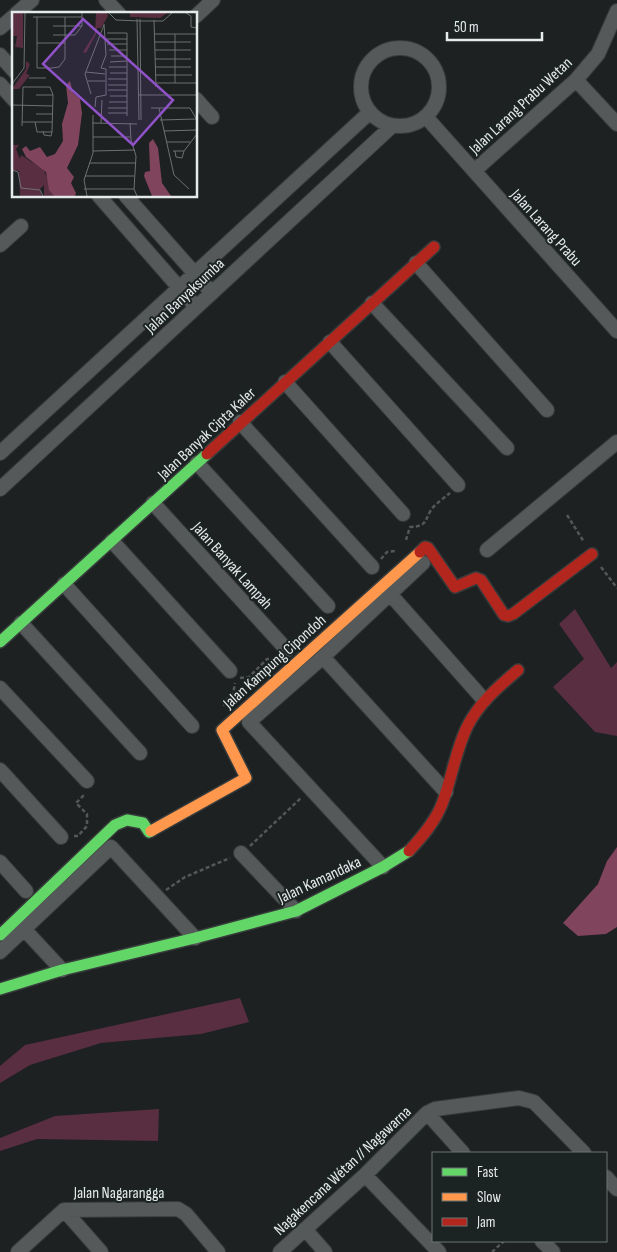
<svg xmlns="http://www.w3.org/2000/svg" width="617" height="1252" font-family="'Sofia Sans Condensed',sans-serif">
<rect width="100%" height="100%" fill="#1d2121"/>
<!-- green -->
<path fill="#592e40" d="M575,609L611,668L617,662V736L595,732L553,687L584,659L559,624Z
M240,998L249,1022L201,1034L101,1043L30,1065L0,1083V1066L25,1045Z
M159,1109L158,1141L37,1139L0,1151V1138L55,1116Z"/>
<!-- water -->
<path fill="#80445d" d="M617,847V927L606,934L578,936L563,923L598,884L607,861Z"/>
<g fill="none" stroke-linecap="round" stroke-linejoin="round">
<!-- street casing -->
<g stroke="#373b3b" stroke-width="16">
<path id="street" d="M106,0L119,14
M16,14L32,0
M196,16L213,0
M0,28L14,16
M361 87a39 39 0 1 1 78 0a39 39 0 1 1-78 0Z
M0,55L14,71
M576,80L617,124
M0,84L14,100
M196,99L212,117
M426,117L617,331
M474,171L576,80L598,54L617,11
M99,196L196,307
M126,196L212,293
M0,245L21,226
M416,263L547,410
M372,303L507,448
M330,342L458,485
M285,382L403,514
M240,422L372,567
M0,453L369,113
M197,463L328,606
M0,489L391,127
M153,503L287,650
M112,541L230,671
M487,550L617,442
M64,584L192,726
M390,594L484,700
M21,623L140,753
M323,657L446,792
M0,688L87,781
M0,770L61,837
M241,853L296,911
M0,862L26,891
M383,867L249,722L323,657L423,563
M24,929L62,970
M0,952L111,847L195,938
M427,1113L463,1153
M365,1175L439,1252
M606,1177L617,1189
M64,1210L101,1252
M305,1229L325,1252
M542,1241L553,1252
M18,1252L64,1210L178,1209L186,1214L218,1252
M280,1252L365,1175L427,1113L435,1109L519,1098L534,1102L584,1153"/>
</g>
<!-- fast casing -->
<g stroke="#373b3b" stroke-width="14">
<path id="fast" d="M0,642L207,454
M0,935L115,825L127,820L143,823L149,832L151,831
M0,989L62,970L195,938L296,911L383,867L409,851"/>
</g>
<!-- slow casing -->
<g stroke="#373b3b" stroke-width="14">
<path id="slow" d="M151,831L246,778L222,730L420,552"/>
</g>
<!-- jam casing -->
<g stroke="#373b3b" stroke-width="14">
<path id="jam" d="M207,454L434,247
M420,552L425,547L428,548L455,587L476,578L481,580L504,615L508,616L513,614L592,554
M409,851C422,837 435,822 442,804C452,778 455,752 467,727C479,703 498,687 518,670"/>
</g>
<!-- path -->
<path stroke="#545757" stroke-width="2.5" stroke-dasharray="4 2.5" stroke-linecap="butt" d="M567,515L584,542
M406,540L410,527C427,526 424,522 431,510C435,504 444,498 450,493
M381,559L387,552L395,551
M601,567L617,588
M240,678L249,677L267,659H277
M224,706L225,701L233,694L235,683
M74,836H78L87,826V814L76,803L85,794
M250,846L302,797
M166,890L185,877L230,858
M492,1252L504,1241"/>
<!-- street -->
<use href="#street" stroke="#565959" stroke-width="14"/>
<!-- fast -->
<use href="#fast" stroke="#63d668" stroke-width="11"/>
<!-- slow -->
<use href="#slow" stroke="#ff974d" stroke-width="11"/>
<!-- jam -->
<use href="#jam" stroke="#b3261e" stroke-width="11"/>
</g>
<g text-anchor="middle" stroke-width="4" stroke-linejoin="round" paint-order="stroke">
<!-- street labels -->
<g font-size="16" fill="#e5eaeb" stroke="#1b2323">
<text transform="translate(520 105) rotate(-43)" y="6">Jalan Larang Prabu Wetan</text>
<text transform="translate(547 227) rotate(48)" y="6">Jalan Larang Prabu</text>
<text transform="translate(184 295) rotate(-43)" y="6">Jalan Banyaksumba</text>
<text transform="translate(206 433) rotate(-43)" y="6">Jalan Banyak Cipta Kaler</text>
<text transform="translate(233 565) rotate(48)" y="6">Jalan Banyak Lampah</text>
<text transform="translate(274 661) rotate(-42)" y="6">Jalan Kampung Cipondoh</text>
<text transform="translate(319 879) rotate(-25)" y="6">Jalan Kamandaka</text>
<text transform="translate(342 1170) rotate(-43)" y="6">Nagakencana Wétan // Nagawarna</text>
<text x="119" y="1198">Jalan Nagarangga</text>
</g>
</g>
<!-- overview -->
<g transform="translate(12 12)">
<rect width="185" height="185" fill="#1d2121"/>
<path d="M0,1H11V36L3,35L5,24H0ZM84,1H95L96,4L89,16H85L84,22L74,41L71,40L83,21ZM118,1H155L148,6L118,5ZM14,49L18,52L14,62L18,63L7,77H0L14,57ZM1,133H7L4,137L8,147L9,143L32,158L42,184H32V173L28,177L30,184H8L7,159L0,158Z" fill="#592e40"/>
<path d="M58,69L61,81L68,87L70,101L66,133L55,156L62,165L59,171L64,181L63,184H42L37,178L34,160L14,145L10,137L14,134L18,139L28,135L35,145L43,142L51,129L50,112L56,91L54,73ZM141,127L146,136L150,171L159,184H140L132,164L133,160L138,159L137,131Z" fill="#80445d"/>
<path fill="none" stroke="#6d7172" stroke-width="1" d="M97,1L104,8L128,9H151L160,1M174,1L179,4V15L185,16M21,5H70M25,5V56H40L47,55L53,47V5M125,7L127,108M128,7L129,108M142,8L144,75M41,14H70M95,21H115V104M143,22H185M163,22V71M41,23H63L70,14V1M95,27H115M143,30H179M25,31H53M95,32H115M97,38H115M143,38H179M99,44H115M143,47H179M98,50L115,49M97,55H115M143,55H179M74,60L93,62M98,61H115M144,63H180M17,66H34M96,67H115M76,69H93M144,71H185M0,72L12,56L13,1M96,73H115M96,78H115M79,82L73,62L92,13M24,83H41M127,83H185M98,84H115M97,90H115M0,93L41,94M83,95L84,85L94,83V57L89,56L94,43L92,12M96,96H115M139,96H178L185,108M147,96L162,163L177,177M96,101H115M24,102H40M148,108L184,107M10,110H40M23,110L25,120H40M80,111L125,112M89,111L90,88M118,111L119,128L124,144L122,177L125,184M10,114L11,75H38L41,83L40,120M31,119L32,123L39,124L40,120M152,119L185,118M81,125H118M155,130H178M81,139L123,138M161,139H172L185,122M163,139L164,145L170,146L172,139M78,151H124M0,158L6,160L9,176L28,178L31,184M73,164H122M72,177H122M75,184L72,168L81,141V103"/>
<path fill="#9052c8" fill-opacity="0.15" stroke="#9052c8" stroke-width="2.5" d="M71,7L161,88L121,133L31,52Z"/>
<rect width="185" height="185" fill="none" stroke="#e5eaeb" stroke-width="2.5"/>
</g>
<!-- legend -->
<rect x="432" y="1152" width="175" height="90" fill="#1b2323" stroke="#6c7373"/>
<rect x="442" y="1168" width="25" height="8" fill="#63d668" stroke="#6c7373"/>
<text x="477" y="1177" font-size="15" fill="#e5eaeb">Fast</text>
<rect x="442" y="1193" width="25" height="8" fill="#ff974d" stroke="#6c7373"/>
<text x="477" y="1202" font-size="15" fill="#e5eaeb">Slow</text>
<rect x="442" y="1218" width="25" height="8" fill="#b3261e" stroke="#6c7373"/>
<text x="477" y="1227" font-size="15" fill="#e5eaeb">Jam</text>
<!-- scale -->
<path d="M447 32v8h95v-8" fill="none" stroke="#e5eaeb" stroke-width="2.5"/>
<text x="454" y="32" font-size="15" fill="#e5eaeb" stroke="#1b2323" stroke-width="4" paint-order="stroke">50 m</text>
</svg>
